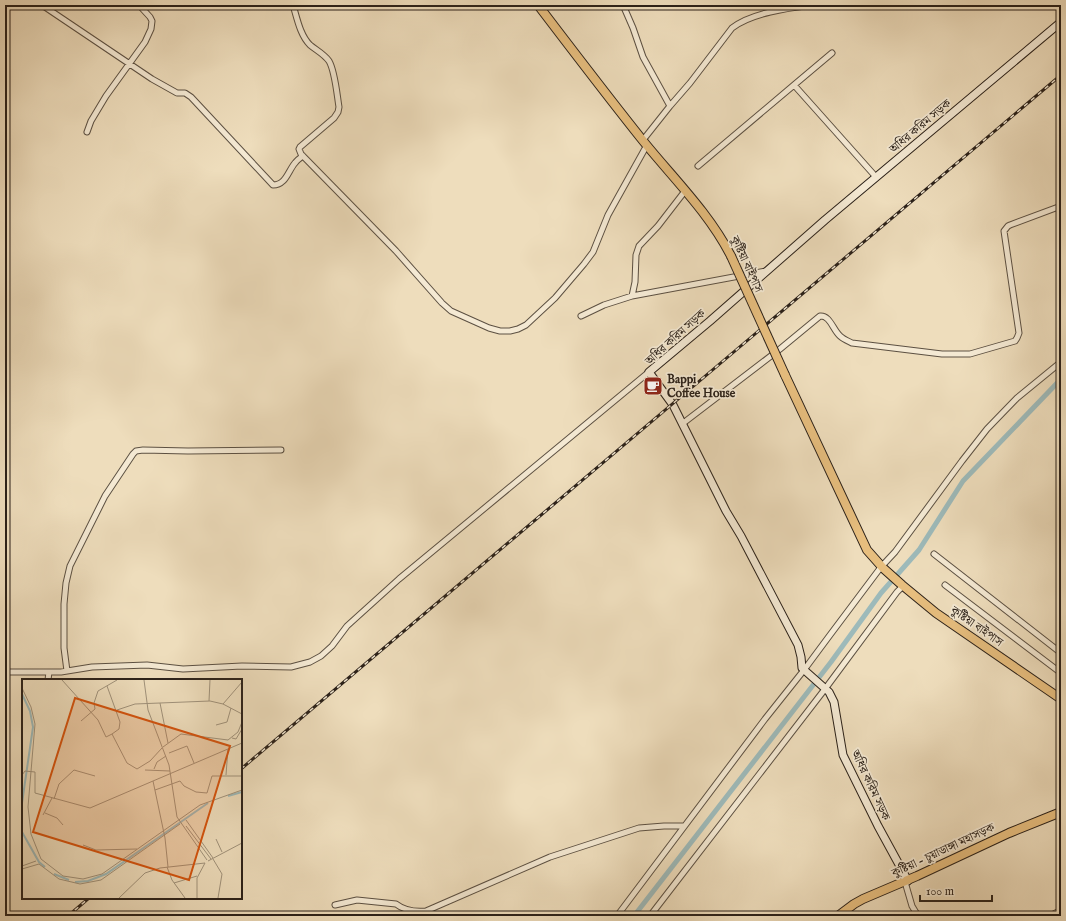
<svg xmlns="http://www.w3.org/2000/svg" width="1066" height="921" font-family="'IM FELL English','Noto Serif Bengali',serif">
<rect width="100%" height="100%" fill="#eeddbc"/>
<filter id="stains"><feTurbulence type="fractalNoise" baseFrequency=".005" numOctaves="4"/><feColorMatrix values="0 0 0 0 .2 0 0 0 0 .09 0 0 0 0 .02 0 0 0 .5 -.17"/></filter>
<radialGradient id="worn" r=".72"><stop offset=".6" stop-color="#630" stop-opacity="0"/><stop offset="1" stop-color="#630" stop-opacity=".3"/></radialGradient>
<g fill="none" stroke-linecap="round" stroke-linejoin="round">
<!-- canal -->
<path stroke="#9dbaba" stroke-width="5" d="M634,916L831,662L881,593L919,550L963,481L1061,379"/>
<!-- minor casing -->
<g stroke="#5c5042" stroke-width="7">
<path id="minor" d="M42,5L152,79L177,93H185L191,97L273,185C286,185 288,171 295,163C297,160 300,158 303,156
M293,5C297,18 300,35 310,45C316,50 324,54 329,61C335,71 337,95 339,107L338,112L334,118L300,147L299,149L301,154L396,251L442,303L451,311L489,328L500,331H510L518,329L526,325L555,298L584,264L593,252L608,215L647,145
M623,5L633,28L643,57L670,106
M794,85L832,53
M87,132L91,121L106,96L145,42L151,29L152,21L150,17L139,5
M643,140L670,106L690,83L732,28C751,13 788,8 812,5
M698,166L794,85L876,177
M632,296L635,282L636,255L639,246L658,226L685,191
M581,316L604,305L632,296L766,271
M682,424L780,349L820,316C830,315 833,330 840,336C843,339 848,341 852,343L942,354H970L1015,341L1017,338L1019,333L1004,231L1008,226L1010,225L1061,206
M934,554L1061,653
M945,585L1061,673
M67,671L64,648V604L66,583L70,566L105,496L133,454L136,451L143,450L188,451L281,450
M5,672H61L92,667L147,665L183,669L242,666L291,667L310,662L321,656L332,646L347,626L399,579L649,372
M48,680L49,672
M905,882L912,906L918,916
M335,905L357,900L396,904C405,911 415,912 426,911L550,857L639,828L664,826H684
M617,916L765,719L804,670L830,635L881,567L895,552L962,461L987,429L1017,398L1061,362
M650,916L825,689L897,592L903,586
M1050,916L1061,910"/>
</g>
<!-- secondary casing -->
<g stroke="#2b2119" stroke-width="9">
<path id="secondary" d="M908,881L878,826L843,755L834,702L829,692L802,668L801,657L798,645L741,536L726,511L673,405L649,372L710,321L825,220L1061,22"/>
</g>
<!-- primary casing -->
<g stroke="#2b2119" stroke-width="10">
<path id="primary" d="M838,916L854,904L863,899L917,876L1009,833L1061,812"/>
</g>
<!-- trunk casing -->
<g stroke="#2b2119" stroke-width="10">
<path id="trunk" d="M538,5C573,51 608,97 644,142C674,179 709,213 731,256
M785,375L867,550L883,568L902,585L936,613L1061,699"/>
</g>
<!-- minor -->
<use href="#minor" stroke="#f4e9d3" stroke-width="5"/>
<!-- secondary -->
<use href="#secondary" stroke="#f4e9d3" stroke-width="7"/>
<!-- primary -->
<use href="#primary" stroke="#e7be7e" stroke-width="8"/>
<!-- trunk -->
<use href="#trunk" stroke="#e7be7e" stroke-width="8"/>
<!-- rail casing -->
<g stroke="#2b2119" stroke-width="3">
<path id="rail" d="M241,769L1061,75
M68,916L89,898"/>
</g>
<!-- rail -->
<use href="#rail" stroke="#f4e9d3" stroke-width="1.5" stroke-dasharray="4.5" stroke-linecap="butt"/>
<!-- trunk-bridge casing -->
<g stroke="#2b2119" stroke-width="10" stroke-linecap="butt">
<path id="trunk-bridge" d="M731,256L785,375"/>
</g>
<!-- trunk-bridge -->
<use href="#trunk-bridge" stroke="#e7be7e" stroke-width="8"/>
</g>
<!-- icons -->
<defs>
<g id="cafe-square" transform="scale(1)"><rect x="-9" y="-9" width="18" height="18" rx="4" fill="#8f2418" stroke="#f4e9d3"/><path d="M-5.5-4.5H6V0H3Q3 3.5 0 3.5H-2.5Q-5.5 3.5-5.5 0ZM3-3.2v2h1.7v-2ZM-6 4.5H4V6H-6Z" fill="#fff"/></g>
</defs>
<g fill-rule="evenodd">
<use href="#cafe-square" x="653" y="386"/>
</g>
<g text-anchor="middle" stroke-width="3.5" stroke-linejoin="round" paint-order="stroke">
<!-- street labels -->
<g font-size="12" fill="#2b2119" stroke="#f4e9d3">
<text transform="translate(920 126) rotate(-40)" y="4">অধির করিম সড়ক</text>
<text transform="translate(747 264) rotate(65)" y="4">কুষ্টিয়া বাইপাস</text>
<text transform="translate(675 337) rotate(-42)" y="4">অধির করিম সড়ক</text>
<text transform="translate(977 626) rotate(35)" y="4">কুষ্টিয়া বাইপাস</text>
<text transform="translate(871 785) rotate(65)" y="4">অধির করিম সড়ক</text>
<text transform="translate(943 850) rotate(-25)" y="4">কুষ্টিয়া - চুয়াডাঙ্গা মহাসড়ক</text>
</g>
<!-- poi labels -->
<g font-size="12" font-weight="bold" fill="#2b2119" stroke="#f4e9d3" text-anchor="start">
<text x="667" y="383">Bappi<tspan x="667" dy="14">Coffee House</tspan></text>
</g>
</g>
<!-- overview -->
<g transform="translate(22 679)">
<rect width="220" height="220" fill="#eeddbc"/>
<path fill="none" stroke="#9dbaba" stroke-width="2" d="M0,15L8,32L11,48L0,124M206,117L220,113M0,153L17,183L23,188M32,195L47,201M53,203L66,202L84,195L186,124"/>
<path fill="none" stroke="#a0927b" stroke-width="1" d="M40,1L76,41L84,58L90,55M122,1L126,31L147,86L155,138L185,181M85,7L98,43L97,50L90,55L105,84L115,90L128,82L140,69M0,9L9,28L13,45L6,128L9,155L19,180L41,197L61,200L80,195L178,126L220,111M187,22L188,1M138,24L146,64M201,25L220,3M95,31L113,25L188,22L201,25L220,35M59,42L73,30L72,24L76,12L95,1M194,46L205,43L209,29M210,59L214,60L220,50M141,68L159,55L206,61L216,53L220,43M147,74L165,67L172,84M132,90L135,83L144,77M123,91L148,92M0,96L3,92L13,93V114L68,129L131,102M204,96L206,70M133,111L158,102L162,107L174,113L185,114L190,97H220M32,120L37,105L52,91L73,97M23,134L35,139L41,146M21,136L30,119M164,141L191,179M164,147L189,180M194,160L200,173M61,166L74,171L115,170M191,180L200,195L196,219M186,182L220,164M0,187L14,182M145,188L150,201L163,219M146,188L143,159L131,102L220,64M0,190L17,185L37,200L58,205L79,201L158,145M152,204L175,197M97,219L123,194L138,189L183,184M175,219V199L183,184"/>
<path fill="#d5530d" fill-opacity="0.15" stroke="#d5530d" stroke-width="2" d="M53,19L208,67L167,201L11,153Z"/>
<rect width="220" height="220" fill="none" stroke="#2b2119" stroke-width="2"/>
</g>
<!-- margin -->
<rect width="1066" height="921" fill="none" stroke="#eeddbc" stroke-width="20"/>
<rect x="6" y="6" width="1054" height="909" fill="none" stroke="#2b2119" stroke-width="2"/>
<rect x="10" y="10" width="1046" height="901" fill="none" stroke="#2b2119"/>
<!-- scale -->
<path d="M920 895v6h72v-6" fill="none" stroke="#2b2119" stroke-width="2"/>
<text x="926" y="895" font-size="12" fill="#2b2119" stroke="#f4e9d3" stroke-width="3" paint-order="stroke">100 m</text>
<rect width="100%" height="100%" filter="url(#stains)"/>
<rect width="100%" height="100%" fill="url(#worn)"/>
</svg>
